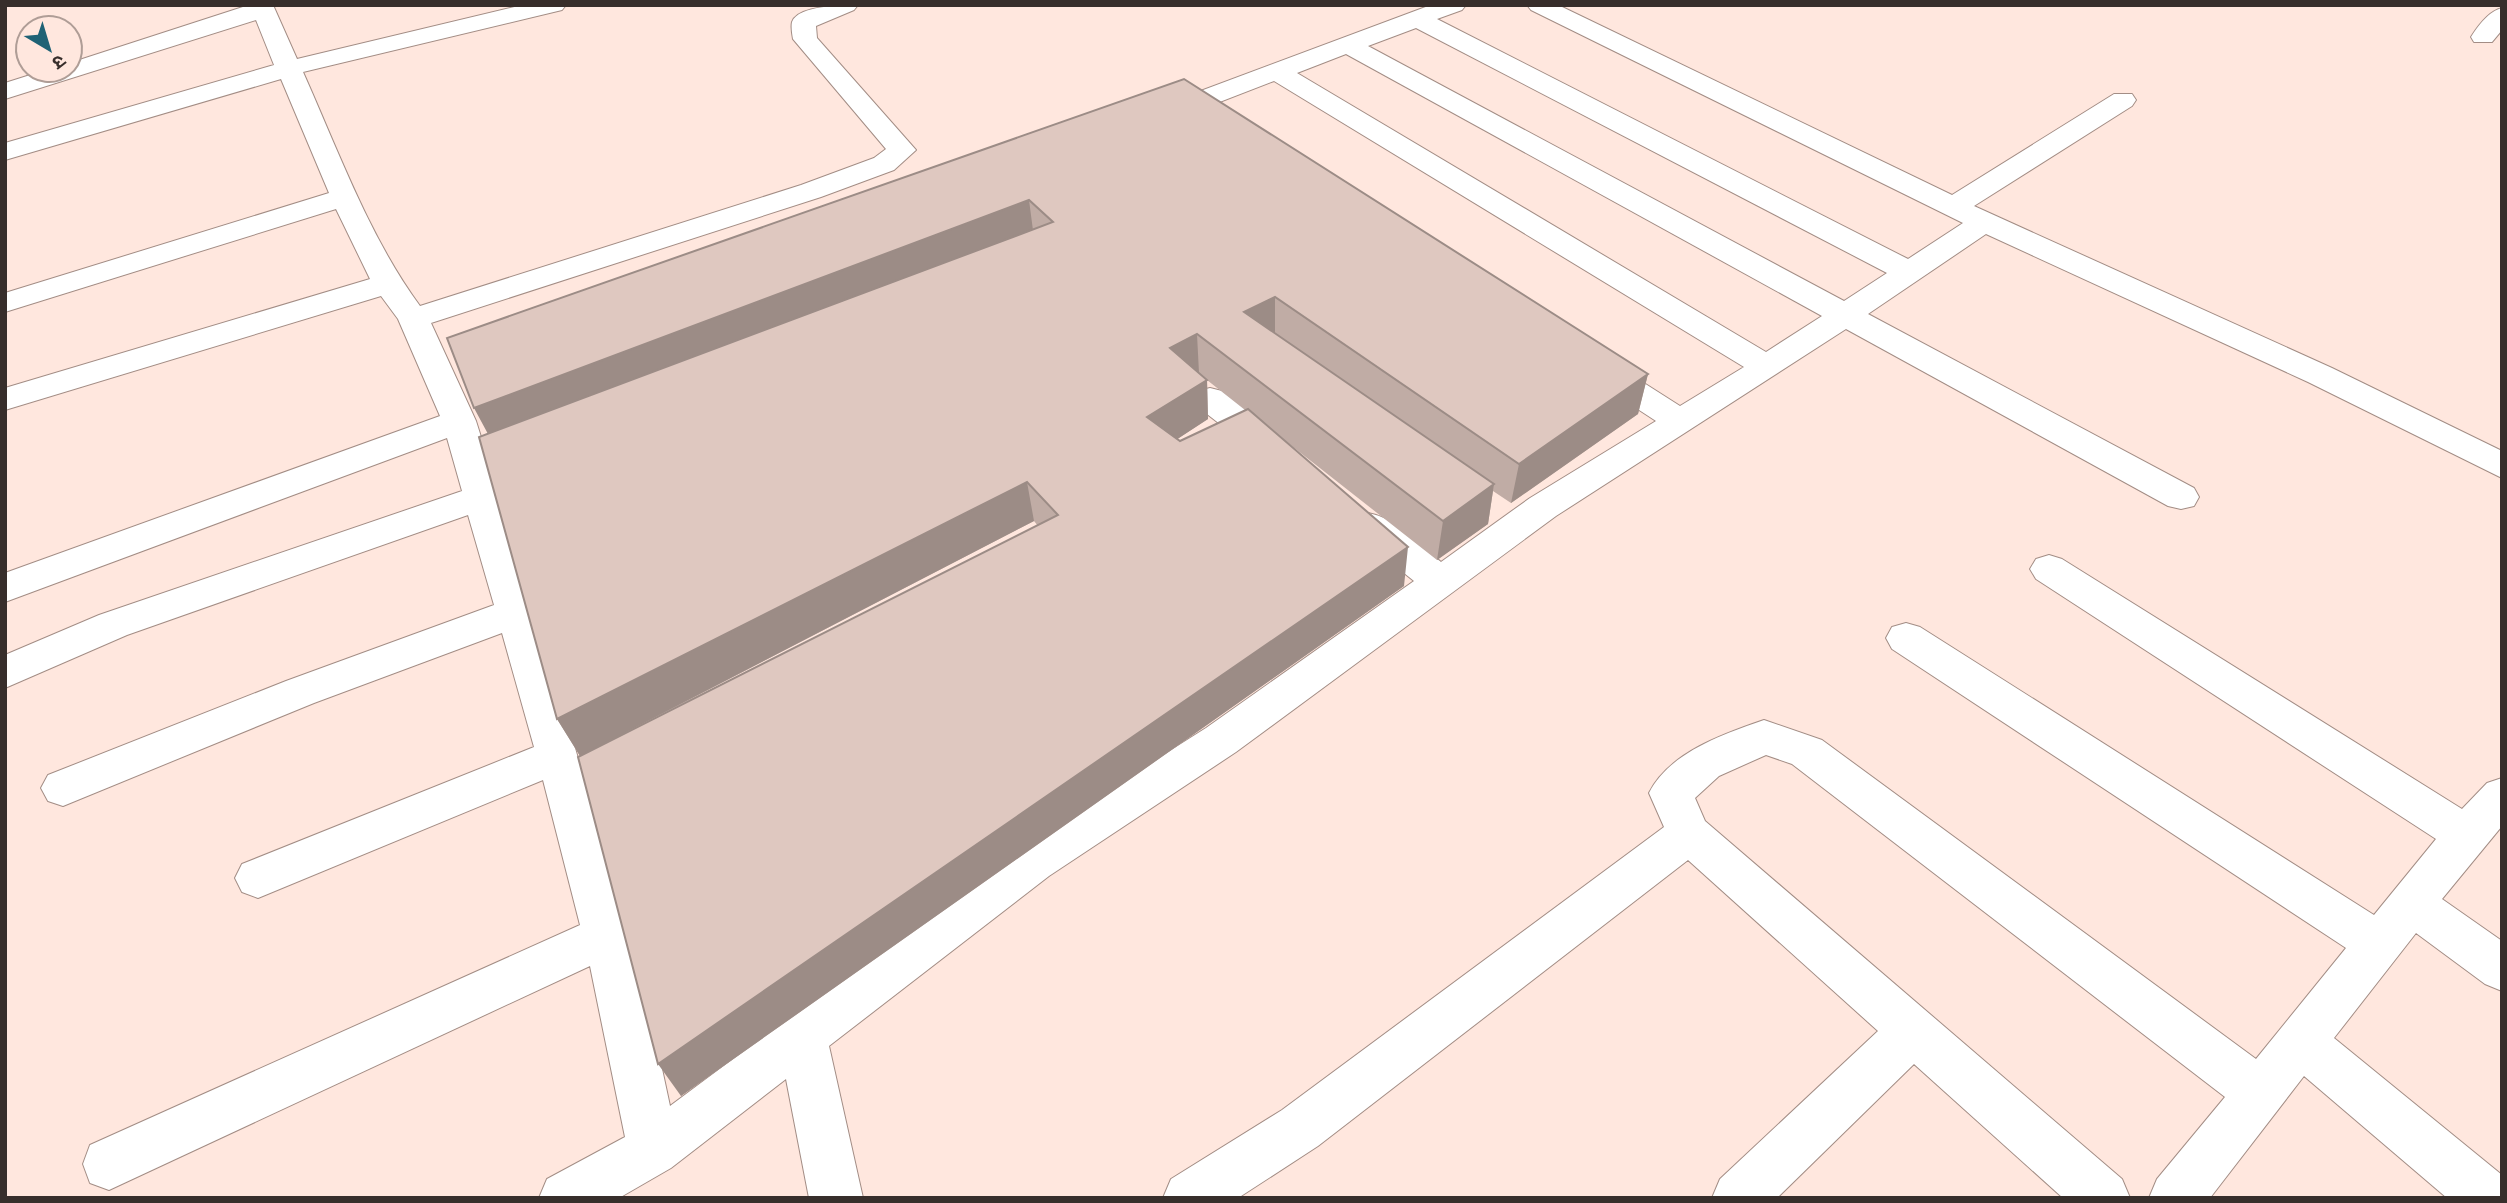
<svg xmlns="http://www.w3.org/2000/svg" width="2507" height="1203" font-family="'Source Serif 4','Noto Sans Devanagari',serif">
<rect width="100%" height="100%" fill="#ffe7de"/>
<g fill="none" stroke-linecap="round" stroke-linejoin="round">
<!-- street casing -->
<g stroke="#a38d85" stroke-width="2">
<path id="street" d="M249,5H273L297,59L523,5H566L562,10L303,72C338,150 369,237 420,306L801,185L874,158L886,149L793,39C792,34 791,26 792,22C798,5 844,5 858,5L854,10L816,26L817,38L916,150L894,170L821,197L431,323L476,421L536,612L647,999L670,1106L1017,848L1206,728L1414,581L1353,532L1348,523L1353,514C1384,505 1417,543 1441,562L1530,498L1656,421L1587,376L1583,369L1587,362L1599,359L1611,362L1680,406L1744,367L1274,81L1173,120H1155L1151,114L1155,108L1431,5H1466L1462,10L1437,19L1908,259L1963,223L1531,10L1527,5H1558L1952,195L2114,94H2132L2136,100L2132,106L1974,206L2332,368L2502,451V478L2308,382L1986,234L1868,314L2194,488L2199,497L2194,506L2181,509L2168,506L1846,329L1556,516L1236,752L1049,876L829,1046L863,1198H809L786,1079L671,1168L619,1198H539L547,1179L625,1137L590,966L109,1190L90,1183L83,1164L90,1145L580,925L543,780L258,898L242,892L235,878L242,864L534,747L502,633L314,703L63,806L48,801L41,788L48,775L286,681L494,605L468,515L127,635L5,688V655L99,615L462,491L447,438L5,602V573L440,416L398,319L381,296L5,410V388L370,279L336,209L5,312V293L329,193L281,79L5,160V143L274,65L256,20L5,99V83L46,70H70V63ZM1416,28L1887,273L1844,301L1368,46ZM1346,54L1822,316L1766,352L1297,73Z
M2502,8V30L2492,42H2474L2471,37C2478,26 2489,11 2502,8Z
M1210,388L1222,391L1285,440L1290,448L1285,456L1273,460L1261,456L1198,407L1193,399L1198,391Z
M2049,555L2062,559L2462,809L2487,783L2502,778V826L2442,899L2502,941V991L2485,984L2416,933L2334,1038L2502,1175V1198H2447L2304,1076L2210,1198H2149L2157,1179L2225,1097L1792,764L1766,755L1719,776L1695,798L1705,821L2122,1179L2130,1198H2063L1914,1064L1777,1198H1712L1720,1179L1878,1031L1688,860L1318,1146L1238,1198H1163L1171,1179L1282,1110L1664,827L1649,793C1669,753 1723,734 1764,720L1822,740L2256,1059L2346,948L1892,649L1886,638L1892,627L1906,623L1920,627L2374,915L2436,839L2036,579L2030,569L2036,559Z"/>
</g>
<!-- street -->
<use href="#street" fill="#fff" fill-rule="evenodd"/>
</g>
<!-- wall -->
<path fill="#c0aca5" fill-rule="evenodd" d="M1184,79L1648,374L1638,414L1511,503L1493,491L1488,524L1437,560L1288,443L1404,586L681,1096L580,756L557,719L488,434ZM1207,380L1245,410L1180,441L1177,439L1208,419ZM1034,521L1038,526L606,743Z"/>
<!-- shaded-wall -->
<path fill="#9c8c86" d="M1029,200L1034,238L495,447L474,408Z
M1275,297V336L1244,312Z
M1197,334L1199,373L1170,348Z
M1648,374L1638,414L1511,503L1519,464Z
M1207,380L1208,419L1150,457L1147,417Z
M1027,482L1034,521L580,756L557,719Z
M1494,484L1488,524L1437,560L1443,521Z
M1408,547L1404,586L681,1096L658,1064Z"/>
<!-- building -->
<path fill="#dfc8c0" stroke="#9c8c86" stroke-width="2" d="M1184,79L1648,374L1519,464L1275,297L1244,312L1494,484L1443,521L1197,334L1170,348L1207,380L1147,417L1180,441L1248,409L1408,547L658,1064L578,757L1058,515L1027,482L557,719L479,437L1053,222L1029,200L474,408L447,338Z"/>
<!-- border -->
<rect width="2507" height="1203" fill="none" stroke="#372e2b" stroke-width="14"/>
<!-- north arrow -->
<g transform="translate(49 49) rotate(142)"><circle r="33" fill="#ffe7de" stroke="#af9d96" stroke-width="2"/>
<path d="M0-5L12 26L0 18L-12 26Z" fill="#1f6275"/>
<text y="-10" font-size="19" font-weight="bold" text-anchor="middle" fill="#372e2b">उ</text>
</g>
</svg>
